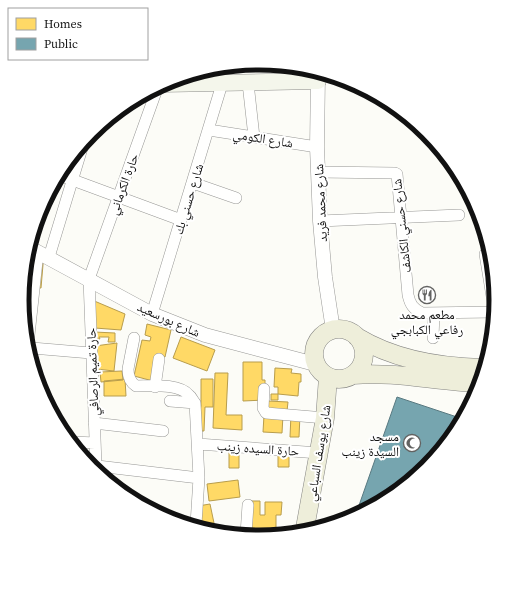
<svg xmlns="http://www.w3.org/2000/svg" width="518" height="600" font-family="'Source Serif 4','Noto Naskh Arabic',serif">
<rect width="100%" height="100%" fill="#fcfcf7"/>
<!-- homes -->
<path fill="#ffd966" stroke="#b89d4c" d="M32,251L44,253L41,288L25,287Z
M92,300L125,314L121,330L95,328Z
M147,324L171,330L165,357L159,356L153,381L134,376L142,340L150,341L151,337L145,335Z
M94,332L115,333V342H108L109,337H99L100,339H94Z
M181,337L215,350L207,371L173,358Z
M117,343L114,371L96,369L95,346Z
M243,362H262V380H265V400L243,401Z
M275,368L292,369L291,373L301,374V382H299L298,396L278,394V400H271V394H278V387H274Z
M122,371L123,380L101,382L100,372Z
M215,373H228L226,415H242V430L213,428Z
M125,379L126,396H104V381Z
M201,379H213V407H205L204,431H195L201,406Z
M268,401L288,402L287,411L268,410Z
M291,414L300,415L299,437H290Z
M264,415H283L282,433L263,432Z
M229,451H239V468H229Z
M278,454H289V467H278Z
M238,480L240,497L209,501L207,484Z
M249,501H260V515H265V502H282L281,515H276V531H249Z
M210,504L214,523L202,525L198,506Z"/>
<!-- public -->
<path fill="#76a5af" stroke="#587980" d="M397,397L460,418L426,468L356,514Z"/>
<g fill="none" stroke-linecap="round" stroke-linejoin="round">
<!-- minor casing -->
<g stroke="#979795" stroke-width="12">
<path id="minor" d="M248,83L254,137
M209,130L317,147
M318,172L395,173L397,174L408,295C410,304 413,309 422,313L494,312
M62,176L181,220
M193,183L236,198
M320,221L459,215
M485,254L494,309
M49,257L83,145
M152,314L222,84
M29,335L38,252
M134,338L128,369C128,377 130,382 136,386C151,386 179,383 189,395C192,397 193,401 195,403L199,478L196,524
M433,338L434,313
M32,348L91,353
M155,387L159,359
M264,389L263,408L266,413L325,418
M170,401L195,403
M94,423L163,431
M74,442L95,443
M198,444L319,453
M89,465L199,478
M96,465L89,279L157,89
M242,534L263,536
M246,534L248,505"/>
</g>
<!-- tertiary casing -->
<g stroke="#979795" stroke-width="15">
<path id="tertiary" d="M318,75L317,147L320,221L325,277L333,330
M32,249L152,314L205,335L315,364"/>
</g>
<!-- secondary casing -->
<g stroke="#8d8d8b" stroke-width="17">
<path id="secondary" d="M163,84L318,81"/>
</g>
<!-- primary casing -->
<g stroke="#848482" stroke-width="19">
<path id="primary" d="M314 354a25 25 0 1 1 50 0a25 25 0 1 1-50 0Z
M357,337C395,360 439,367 482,368
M353,375C396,371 437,382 480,383
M305,528L325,418L328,377"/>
</g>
<!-- minor -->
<use href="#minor" stroke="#fffffe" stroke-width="11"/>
<!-- tertiary -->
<use href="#tertiary" stroke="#fffffe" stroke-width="14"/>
<!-- secondary -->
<use href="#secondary" stroke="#f4f6eb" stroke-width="16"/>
<!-- primary -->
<use href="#primary" stroke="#eeeeda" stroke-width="18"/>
</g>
<!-- icons -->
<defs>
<g id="restaurant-ring" transform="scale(0.9)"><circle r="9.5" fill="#fff" stroke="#636362" stroke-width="1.5"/><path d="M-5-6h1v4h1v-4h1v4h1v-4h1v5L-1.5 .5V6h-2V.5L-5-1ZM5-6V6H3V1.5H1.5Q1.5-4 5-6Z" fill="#636362"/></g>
<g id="mosque-ring" transform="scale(0.9)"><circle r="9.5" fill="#fff" stroke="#636362" stroke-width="1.5"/><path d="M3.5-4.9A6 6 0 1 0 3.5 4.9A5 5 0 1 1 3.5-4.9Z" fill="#636362"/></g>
</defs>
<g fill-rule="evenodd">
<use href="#restaurant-ring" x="427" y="295"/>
<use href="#mosque-ring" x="412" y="443"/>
</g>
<g text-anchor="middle" stroke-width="4" stroke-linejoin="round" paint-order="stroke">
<!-- street labels -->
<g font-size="13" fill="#111" stroke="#fff">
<text transform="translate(263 138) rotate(9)" y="5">شارع الكومي</text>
<text transform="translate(123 184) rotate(-70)" y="5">حارة الكرماني</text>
<text transform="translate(188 199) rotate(-73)" y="5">شارع حسني بك</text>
<text transform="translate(320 203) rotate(-93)" y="5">شارع محمد فريد</text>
<text transform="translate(401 226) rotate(-96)" y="5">شارع حسني الكاشف</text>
<text transform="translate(169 319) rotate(24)" y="5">شارع بورسعيد</text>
<text transform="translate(92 372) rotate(-92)" y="5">حارة تميم الرصافي</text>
<text transform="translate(258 448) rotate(4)" y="5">حارة السيده زينب</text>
<text transform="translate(318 453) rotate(-81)" y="5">شارع يوسف السباعي</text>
</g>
<!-- poi labels -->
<g font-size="13" fill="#111" stroke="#fff">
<text x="427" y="319">مطعم محمد<tspan x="427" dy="15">رفاعي الكبابجي</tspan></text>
<text x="399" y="441" text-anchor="end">مسجد<tspan x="399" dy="15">السيدة زينب</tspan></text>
</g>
</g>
<!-- crop -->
<path d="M0 0H518V600H0ZM29 300a230 230 0 1 1 460 0a230 230 0 1 1-460 0Z" fill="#fff" fill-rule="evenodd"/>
<path fill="none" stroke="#111" stroke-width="5" d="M29 300a230 230 0 1 1 460 0a230 230 0 1 1-460 0Z"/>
<!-- legend -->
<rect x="8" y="8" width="140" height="52" fill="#ffffff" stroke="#a0a0a0"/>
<rect x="16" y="18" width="20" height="12" fill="#ffd966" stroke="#a0a0a0"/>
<text x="44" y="28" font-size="12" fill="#111111">Homes</text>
<rect x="16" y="38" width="20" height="12" fill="#76a5af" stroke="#a0a0a0"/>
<text x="44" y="48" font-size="12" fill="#111111">Public</text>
</svg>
